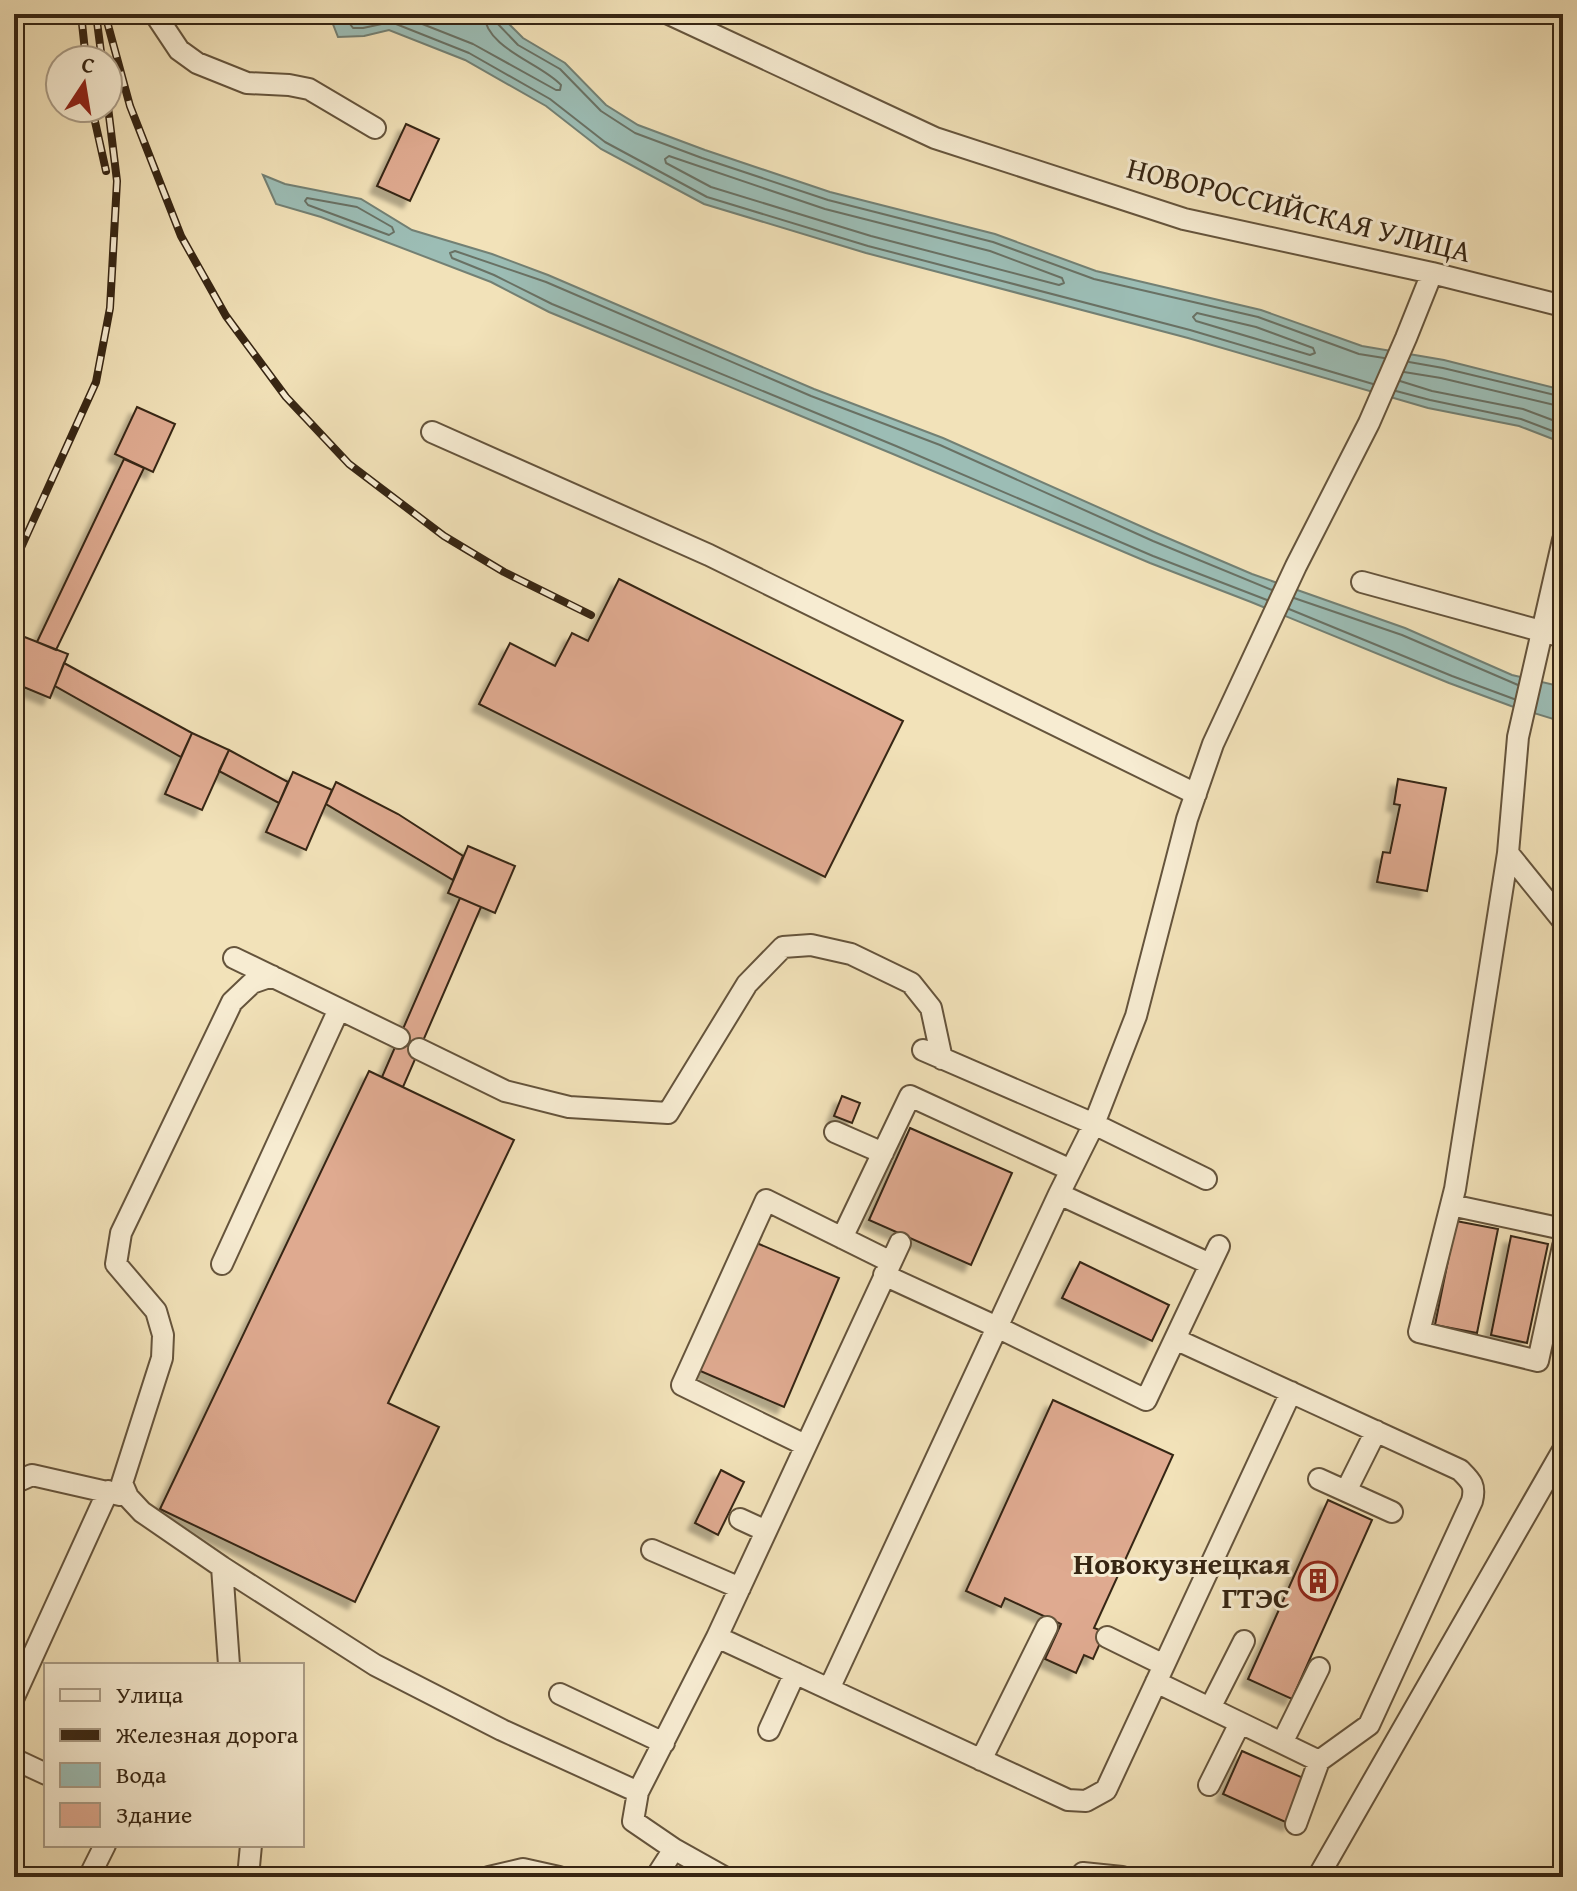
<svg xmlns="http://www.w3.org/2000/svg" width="1577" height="1891" font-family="'Gentium Book Plus',serif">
<defs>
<filter id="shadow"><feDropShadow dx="-7" dy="7" stdDeviation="2" flood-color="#0004"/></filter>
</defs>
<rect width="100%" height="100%" fill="#f2e2b9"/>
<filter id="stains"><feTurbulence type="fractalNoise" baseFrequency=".0025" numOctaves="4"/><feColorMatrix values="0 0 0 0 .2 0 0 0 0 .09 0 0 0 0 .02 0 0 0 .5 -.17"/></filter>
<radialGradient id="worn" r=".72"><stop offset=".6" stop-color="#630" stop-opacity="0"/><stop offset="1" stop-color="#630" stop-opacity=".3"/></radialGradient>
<!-- water -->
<path fill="#9cbdb5" stroke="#738074" stroke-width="2" d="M329,14H334L343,19L347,14H499L523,38L565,63L606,105L638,125L705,150L830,192L995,234L1096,271L1261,310L1362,346L1444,360L1563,390V443L1519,426L1428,408L1188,338L866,253L704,204L601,149L546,106L465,60L389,30L364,36L338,37Z
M263,175L285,184L361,199L412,230L492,254L548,275L814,389L943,438L1156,533L1252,574L1405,628L1512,675L1563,687V722L1511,706L1449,683L1251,602L1150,563L893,454L549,312L491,282L321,217L276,204Z"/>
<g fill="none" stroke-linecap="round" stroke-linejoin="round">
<!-- shore -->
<path stroke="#697164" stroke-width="2" d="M353,14L350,24L353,28H363L391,22L469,53L550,99L605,142L707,197L868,246L1190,330L1373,384
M397,14L473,44L556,90H560L561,85C541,63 486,49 484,14
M494,14L496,22L518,45L560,69L601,111L635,133L702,158L828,200L993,242L1094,279L1258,317L1359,354L1384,358
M669,156L825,209L990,251L1062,278L1064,283L1059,285L871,236L711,187L666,163L665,159Z
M307,198L357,207L392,227L394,232L389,235L308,205L305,201Z
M1197,313L1256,327L1313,348L1315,353L1310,355L1196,321L1193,317Z
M1409,362L1443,368L1563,397
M1404,372L1441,378L1563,407
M1400,381L1432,391L1523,409L1563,424
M1396,391L1430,400L1521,419L1563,435
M1294,598L1402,635L1518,685
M1267,600L1153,556L896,446L552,304L494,275L452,258L450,253L455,251L546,282L811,396L940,445L1153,541L1272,590
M1289,609L1452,676L1514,699"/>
</g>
<!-- building -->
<path fill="#dfaa90" stroke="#362513" stroke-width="2" filter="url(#shadow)" d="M406,124L439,139L410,201L377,186Z
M137,407L175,424L153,472L115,454Z
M124,459L144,468L56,650L37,642Z
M619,579L903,721L825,877L479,704L510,643L555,666L572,633L588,641Z
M22,636L68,654L50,698L14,683V656Z
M64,663L192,733L181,757L55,686Z
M192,733L229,750L202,810L165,794Z
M229,750L288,782L279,803L219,771Z
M293,772L332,790L306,850L266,832Z
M1398,779L1446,788L1427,891L1377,882L1383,852L1390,853L1400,805L1394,804Z
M336,782L398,814L463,856L453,880L326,804Z
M468,846L515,866L495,913L448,893Z
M460,898L481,907L403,1087L382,1077Z
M369,1071L514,1140L388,1403L439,1427L355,1602L160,1509Z
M842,1096L860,1103L852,1123L834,1116Z
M910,1128L1012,1173L971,1265L869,1220Z
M1456,1221L1498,1229L1477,1333L1435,1325Z
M1511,1236L1548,1244L1527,1343L1491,1335Z
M752,1241L839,1278L784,1407L698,1370Z
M1080,1262L1169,1305L1152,1341L1062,1298Z
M1053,1400L1173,1455L1094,1628L1105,1632L1093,1659L1084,1655L1076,1673L1045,1659L1061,1624L1005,1598L1001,1607L966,1591Z
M721,1470L744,1482L718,1535L695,1523Z
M1328,1500L1372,1520L1292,1699L1248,1679Z
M1242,1751L1310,1781L1290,1824L1223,1794Z"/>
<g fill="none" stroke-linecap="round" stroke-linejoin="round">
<!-- minor casing -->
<g stroke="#65543c" stroke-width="24">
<path id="minor" d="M155,14L179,50L197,63L247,83L289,85L309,89L375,128
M669,14L935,138L1184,219L1432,273L1563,306
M432,432L709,555L1196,794
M1563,540L1518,737L1508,853L1563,921
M1362,582L1563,637
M1508,853L1455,1189L1419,1332L1538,1361L1563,1246
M234,958L399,1038
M272,976L252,983L232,1002L121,1233L116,1264L156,1311L163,1335L162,1358L122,1483L128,1497L142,1512L222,1567L375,1665L502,1730L638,1792
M419,1049L505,1091L569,1107L668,1113L747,984L783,947L811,945L851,954L911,983L931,1008L942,1059
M923,1050L1094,1124L1206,1179
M835,1132L883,1153
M1059,1194L1210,1264
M1451,1205L1563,1229
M842,1238L910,1096L1071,1170
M222,1264L339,1009
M884,1275L997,1327L1146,1400L1219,1246
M1175,1339L1460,1470C1471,1481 1476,1485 1472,1501L1369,1725L1319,1761L1296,1824
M805,1445L682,1385L766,1200L891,1262
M1319,1479L1392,1512
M14,1483L32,1475L120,1495
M1346,1491L1376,1431
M740,1519L766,1531
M652,1550L740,1588
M222,1567L229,1665
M717,1637L1068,1800L1086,1801L1106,1790L1291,1392
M1107,1637L1164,1665
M1156,1682L1319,1761
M829,1689L1059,1194L1094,1124L1136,1016L1187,819L1213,744L1296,566L1369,423L1406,338L1432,273
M560,1694L664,1743
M14,1697L108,1491
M1210,1708L1244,1641
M769,1730L795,1673
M1282,1743L1319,1668
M14,1759L46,1774
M981,1760L1047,1627
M1209,1785L1240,1723
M89,1877L105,1845
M248,1877L251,1845
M489,1877L523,1869L559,1877
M656,1877L674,1849
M724,1877L674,1849L633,1821L638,1792L717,1637L900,1243
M1080,1877L1083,1873L1122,1877
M1318,1877L1563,1450"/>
</g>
<!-- minor -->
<use href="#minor" stroke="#f7ecd2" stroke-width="20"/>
<!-- rail casing -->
<g stroke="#362513" stroke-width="8">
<path id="rail" d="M81,14L86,60
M96,14L102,60
M105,14L130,106L181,236L226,316L286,397L349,464L444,536L504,572L591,615
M92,108L106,171
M14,563L96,382L110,308L117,181L108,107"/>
</g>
<!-- rail -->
<use href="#rail" stroke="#f7ecd2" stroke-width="5" stroke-dasharray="15" stroke-linecap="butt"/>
</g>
<!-- icons -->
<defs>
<g id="building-ring" transform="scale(2)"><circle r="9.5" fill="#f7ecd2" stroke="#8f2418" stroke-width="1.5"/><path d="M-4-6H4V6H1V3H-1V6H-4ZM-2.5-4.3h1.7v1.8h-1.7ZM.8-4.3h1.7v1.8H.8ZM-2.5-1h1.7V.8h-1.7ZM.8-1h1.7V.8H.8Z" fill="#8f2418"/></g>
</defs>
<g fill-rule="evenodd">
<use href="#building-ring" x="1318" y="1581"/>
</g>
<g text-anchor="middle" stroke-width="6" stroke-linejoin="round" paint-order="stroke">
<!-- street labels -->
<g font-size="30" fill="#362513" stroke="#f7ecd2">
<text transform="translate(1299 210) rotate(14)" y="10">НОВОРОССИЙСКАЯ УЛИЦА</text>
</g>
<!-- poi labels -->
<g font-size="30" font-weight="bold" fill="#362513" stroke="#f7ecd2" text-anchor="end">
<text x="1290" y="1574">Новокузнецкая<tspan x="1290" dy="34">ГТЭС</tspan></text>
</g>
</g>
<!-- margin -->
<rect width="1577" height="1891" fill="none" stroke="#f2e2b9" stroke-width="48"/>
<rect x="16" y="16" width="1545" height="1859" fill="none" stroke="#362513" stroke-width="4"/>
<rect x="24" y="24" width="1529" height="1843" fill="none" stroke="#362513" stroke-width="2"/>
<!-- legend -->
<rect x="44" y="1663" width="260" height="184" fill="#f7ecd2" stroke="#aa9c86" stroke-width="2"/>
<rect x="60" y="1689" width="40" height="12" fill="#f7ecd2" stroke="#aa9c86" stroke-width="2"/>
<text x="116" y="1703" font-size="24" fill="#362513">Улица</text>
<rect x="60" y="1729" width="40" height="12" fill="#362513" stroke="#aa9c86" stroke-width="2"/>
<text x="116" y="1743" font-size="24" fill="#362513">Железная дорога</text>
<rect x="60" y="1763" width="40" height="24" fill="#9cbdb5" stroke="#aa9c86" stroke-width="2"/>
<text x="116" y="1783" font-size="24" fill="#362513">Вода</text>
<rect x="60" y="1803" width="40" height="24" fill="#dfaa90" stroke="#aa9c86" stroke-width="2"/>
<text x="116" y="1823" font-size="24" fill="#362513">Здание</text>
<!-- north arrow -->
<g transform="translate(84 84) rotate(12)"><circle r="38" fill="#f7ecd2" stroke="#aa9c86" stroke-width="2"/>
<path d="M0-6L14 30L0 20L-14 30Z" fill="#8f2418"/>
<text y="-12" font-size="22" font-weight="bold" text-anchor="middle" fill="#362513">С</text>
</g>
<rect width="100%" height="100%" filter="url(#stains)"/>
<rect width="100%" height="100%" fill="url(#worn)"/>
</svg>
